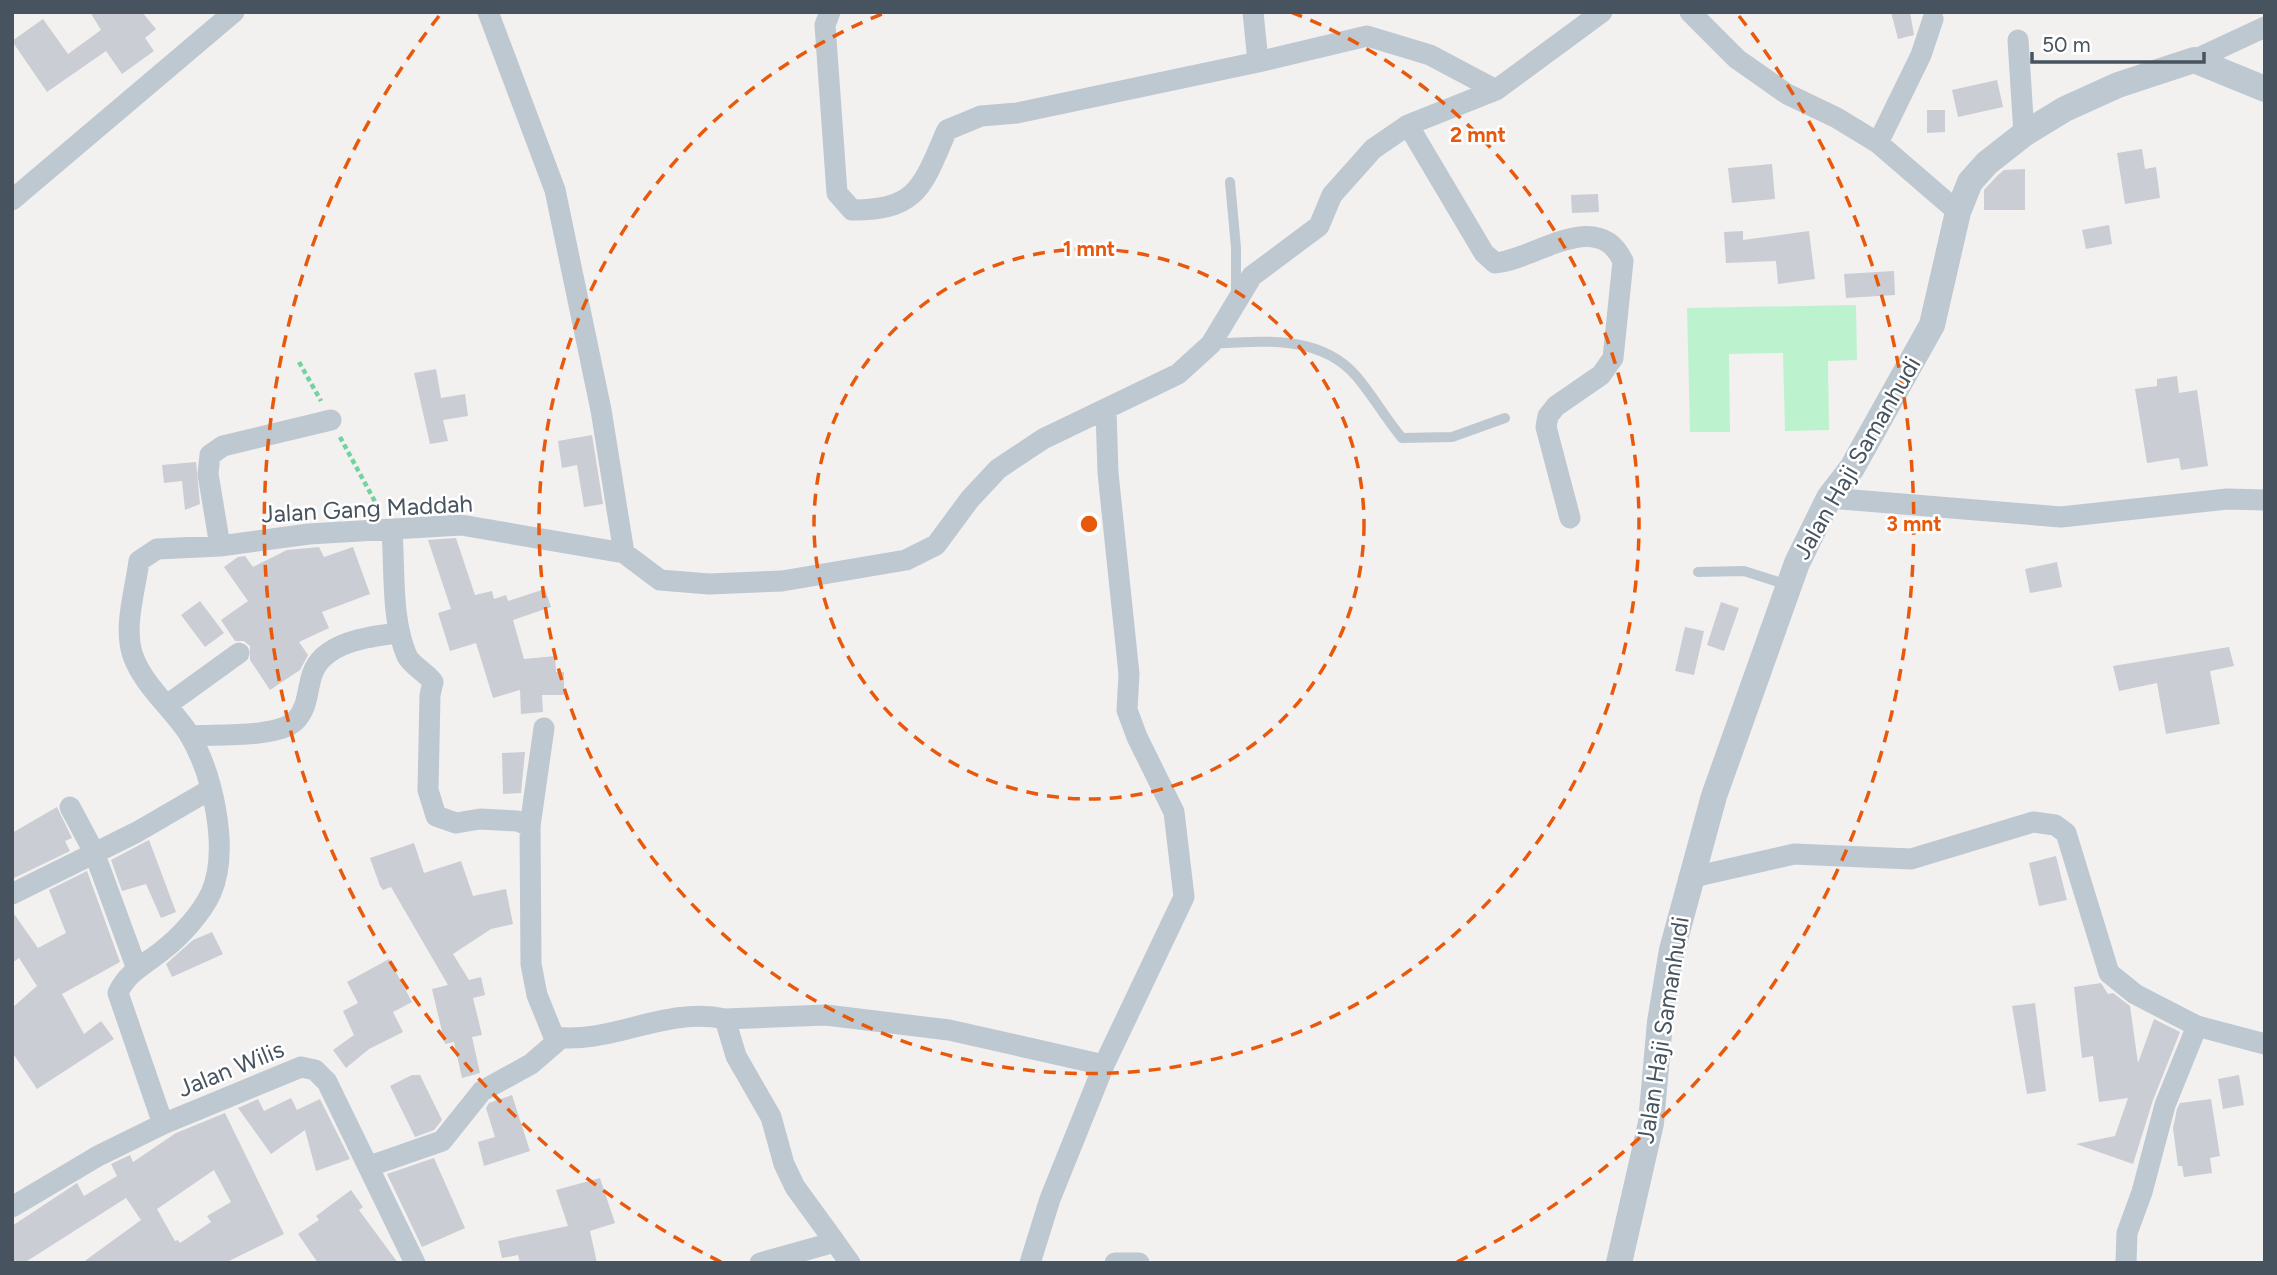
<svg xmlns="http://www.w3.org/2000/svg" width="2277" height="1275" font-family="Figtree,sans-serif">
<rect width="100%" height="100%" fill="#f3f0f0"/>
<!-- green -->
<path fill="#bdf2cf" d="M1856,305L1857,360L1828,361L1829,430L1785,431L1783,353L1729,354L1730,432H1690L1687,308Z"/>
<!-- building -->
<path fill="#cacdd3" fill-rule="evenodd" d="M90,12H142L156,29L145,38L154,51L122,74L106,51L47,92L12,41L43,19L68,54L101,30Z
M1891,12H1910L1914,35L1898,39Z
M1997,80L2003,107L1958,117L1952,90Z
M1927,110H1945V132L1927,133Z
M2142,149L2145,169L2156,167L2160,198L2125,204L2117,153Z
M1772,164L1775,199L1732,203L1728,168Z
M2025,169V210H1984V190L1998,175L2004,170Z
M1598,194L1599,212L1572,213L1571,195Z
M2109,225L2112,244L2086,249L2082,230Z
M1743,231V240L1809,231L1815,279L1778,284L1776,261L1726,263L1724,232Z
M1894,271L1895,295L1846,298L1844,274Z
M436,369L441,398L465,394L468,416L443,420L448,441L430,444L414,373Z
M2177,376L2179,393L2197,390L2208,466L2181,470L2179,458L2147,463L2135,389L2157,386V379Z
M592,435L603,504L584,507L577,465L562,468L558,441Z
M196,462L200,504L185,510L182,481L164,483L162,465Z
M456,538L475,595L492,591L494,599L506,595L508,601L545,589L551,607L513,620L524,659L555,656L556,672H564V695H542L543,712L521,714L520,690L493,698L476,643L450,651L438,613L451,609L428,540Z
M319,547L324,557L353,547L370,594L322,612L329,628L299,642L308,655L300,670L270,690L250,660V646L244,641H235L221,620L248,601L224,567L238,557L245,556L253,567L287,550Z
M2057,562L2062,587L2030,593L2025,569Z
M200,601L224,633L205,647L181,615Z
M1721,602L1739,608L1724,651L1707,645Z
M1685,627L1704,631L1694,675L1675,671Z
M2229,647L2234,666L2210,671L2220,724L2166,734L2157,683L2119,691L2113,666Z
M525,752L521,793L503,794L502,753Z
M57,807L72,838L65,841L70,851L12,879V833Z
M149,840L176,912L161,918L146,884L122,891L111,860Z
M414,843L424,873L461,861L473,896L506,889L513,924L491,929L453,954L469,980L481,977L485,995L473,998L482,1035L472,1037L480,1073L462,1078L454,1042L445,1044L432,989L448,985L391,887L383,890L380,886L370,858Z
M2056,856L2067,900L2039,906L2029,863Z
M87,871L120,962L62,994L84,1034L101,1021L114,1039L37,1089L12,1052V1008L37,986L19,958L12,963V911L38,948L66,933L49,890Z
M212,932L223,954L172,977L166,964L193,940Z
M389,959L412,1002L393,1012L403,1032L369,1049L346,1068L333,1050L354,1035L343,1011L358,1003L347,982Z
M2101,983L2108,994L2113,993L2130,1006L2138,1063L2154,1019L2180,1032L2153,1100L2133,1164L2076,1144L2115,1136L2128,1098L2099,1102L2093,1056L2082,1058L2074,987Z
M2035,1003L2046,1091L2027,1094L2012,1006Z
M412,1075H420L442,1120L434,1130L415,1137L390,1086Z
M2239,1075L2244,1105L2223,1109L2218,1079Z
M512,1095L530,1151L484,1166L478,1142L495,1137L486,1108L489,1103Z
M291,1098L297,1110L320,1099L350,1159L316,1171L305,1130L271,1154L238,1108L258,1099L264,1111Z
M2211,1099L2220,1156L2210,1158L2212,1173L2184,1177L2182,1166H2178L2173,1128L2177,1109L2180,1103Z
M225,1113L284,1234L225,1263H82L141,1220L126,1198L24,1263H12V1226L77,1183L84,1196L117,1176L111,1164L130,1155L133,1162L176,1133ZM214,1170L231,1202L207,1216L211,1222L180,1243L178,1240L175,1241L157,1209Z
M434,1158L465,1228L422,1247L387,1174Z
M600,1178L615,1223L590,1231L597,1263H520L518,1255L502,1258L498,1241L568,1226L556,1190Z
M351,1190L363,1207L359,1210L398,1263H318L298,1234L319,1220L316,1216Z"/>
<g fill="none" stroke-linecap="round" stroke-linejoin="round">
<!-- path -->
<path stroke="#72d2a0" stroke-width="4.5" stroke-dasharray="5 3.5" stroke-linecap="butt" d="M299,362L321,401
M340,437L379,509"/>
<!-- service -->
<path stroke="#bdc8d0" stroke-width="10" d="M1230,182L1236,248V294
M1211,344C1262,341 1321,334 1357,377C1373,396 1386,419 1402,438L1452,437L1505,418
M1698,572L1744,571L1788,585"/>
<!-- minor -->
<path stroke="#bdc8d0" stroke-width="21" d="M488,12L555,190L601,410L624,553
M830,12L825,25L837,193L852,210C919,211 923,184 947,130L981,116L1017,113L1258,62L1253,12
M1690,12L1737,59L1787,94L1837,118L1878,143L1958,212
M2018,40L2024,134
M2194,60L2265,27
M1258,62L1367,36L1430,55L1496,90
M1408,125L1484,253L1495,263C1535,260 1597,206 1623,261L1613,358L1601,375L1556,406L1548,416L1546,427L1570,518
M1878,143L1921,55L1933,19
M12,200L234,12
M1829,498L2061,517L2227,499L2265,500
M392,531C395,570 391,620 407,656C412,666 426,672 433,682L430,695L428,790L436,816L456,823L480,819L517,821L530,826L531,964L537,995L554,1037C610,1045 666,1006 725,1019L736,1056L771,1117L784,1164L795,1187L835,1242
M220,546L208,474L210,455L223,446L331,420
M167,705L239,653
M190,736C216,734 277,738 295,721C308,709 307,690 312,675C322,642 370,636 400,633
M70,807L94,852L137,969
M530,826L544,728
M1689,878L1794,854L1911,859L2033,822L2055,825L2066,833L2109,973L2135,994L2197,1026L2265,1044
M12,894L137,832L211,789
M725,1019L826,1015L949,1030L1104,1065
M163,1124L118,993C127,972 146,964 163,950C180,937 202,913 211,893C230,850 213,774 189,734C172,708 144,686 133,656C123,627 135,592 139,561L157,549L220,546L309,534L461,525L624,553L660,580L709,584L782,581L906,560L936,545L970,499L998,469L1043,439L1178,374L1211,344L1252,276L1319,226L1332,195L1373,149L1408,125L1496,90L1602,12
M370,1166L442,1141L482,1091L531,1064L561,1038
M12,1207L98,1156L163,1124L301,1067L315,1070L327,1082L415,1263
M760,1263L835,1242L850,1263
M1030,1263L1050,1199L1104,1065L1184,897L1174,812L1137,737L1127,710L1129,674L1108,473L1106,411
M1115,1263H1139
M2126,1263L2127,1233L2142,1192L2165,1105L2197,1026"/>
<!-- tertiary -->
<path stroke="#bdc8d0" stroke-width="26" d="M1619,1263L1651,1123L1660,1022L1672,950L1714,796L1797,563L1829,498L1852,468L1932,325L1958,212L1970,182L1987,163L2024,134L2065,109L2118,85L2194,60L2265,89"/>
</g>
<!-- distance rings -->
<g fill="none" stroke="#e8590c" stroke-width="3.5" stroke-dasharray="12 9">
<circle cx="1089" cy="524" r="275"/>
<path d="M1291 12A550 550 0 1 1 887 12"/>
<path d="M721 1262A825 825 0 0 1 439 16M1739 16A825 825 0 0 1 1457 1262"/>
</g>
<g text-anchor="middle" stroke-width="5" stroke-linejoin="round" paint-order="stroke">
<!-- street labels -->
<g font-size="24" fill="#47545f" stroke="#fff">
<text transform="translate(1857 458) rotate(-60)" y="8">Jalan Haji Samanhudi</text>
<text transform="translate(367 509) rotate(-3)" y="8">Jalan Gang Maddah</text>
<text transform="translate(1663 1030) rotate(-81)" y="8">Jalan Haji Samanhudi</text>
<text transform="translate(231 1069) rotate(-22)" y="8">Jalan Wilis</text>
</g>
</g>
<circle cx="1089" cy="524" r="10" fill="#e8590c" stroke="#fff" stroke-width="3.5"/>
<g font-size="21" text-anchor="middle" font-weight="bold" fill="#e8590c" stroke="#fff" stroke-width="5" stroke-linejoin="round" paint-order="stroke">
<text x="1478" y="142">2 mnt</text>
<text x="1089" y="256">1 mnt</text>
<text x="1914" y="531">3 mnt</text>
</g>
<!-- border -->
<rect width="2277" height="1275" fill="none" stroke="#47545f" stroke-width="28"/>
<!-- scale -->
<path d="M2032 52v10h172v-10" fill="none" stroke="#47545f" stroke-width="3.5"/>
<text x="2042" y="52" font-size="21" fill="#47545f" stroke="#ffffff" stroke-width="5" paint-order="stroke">50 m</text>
</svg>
